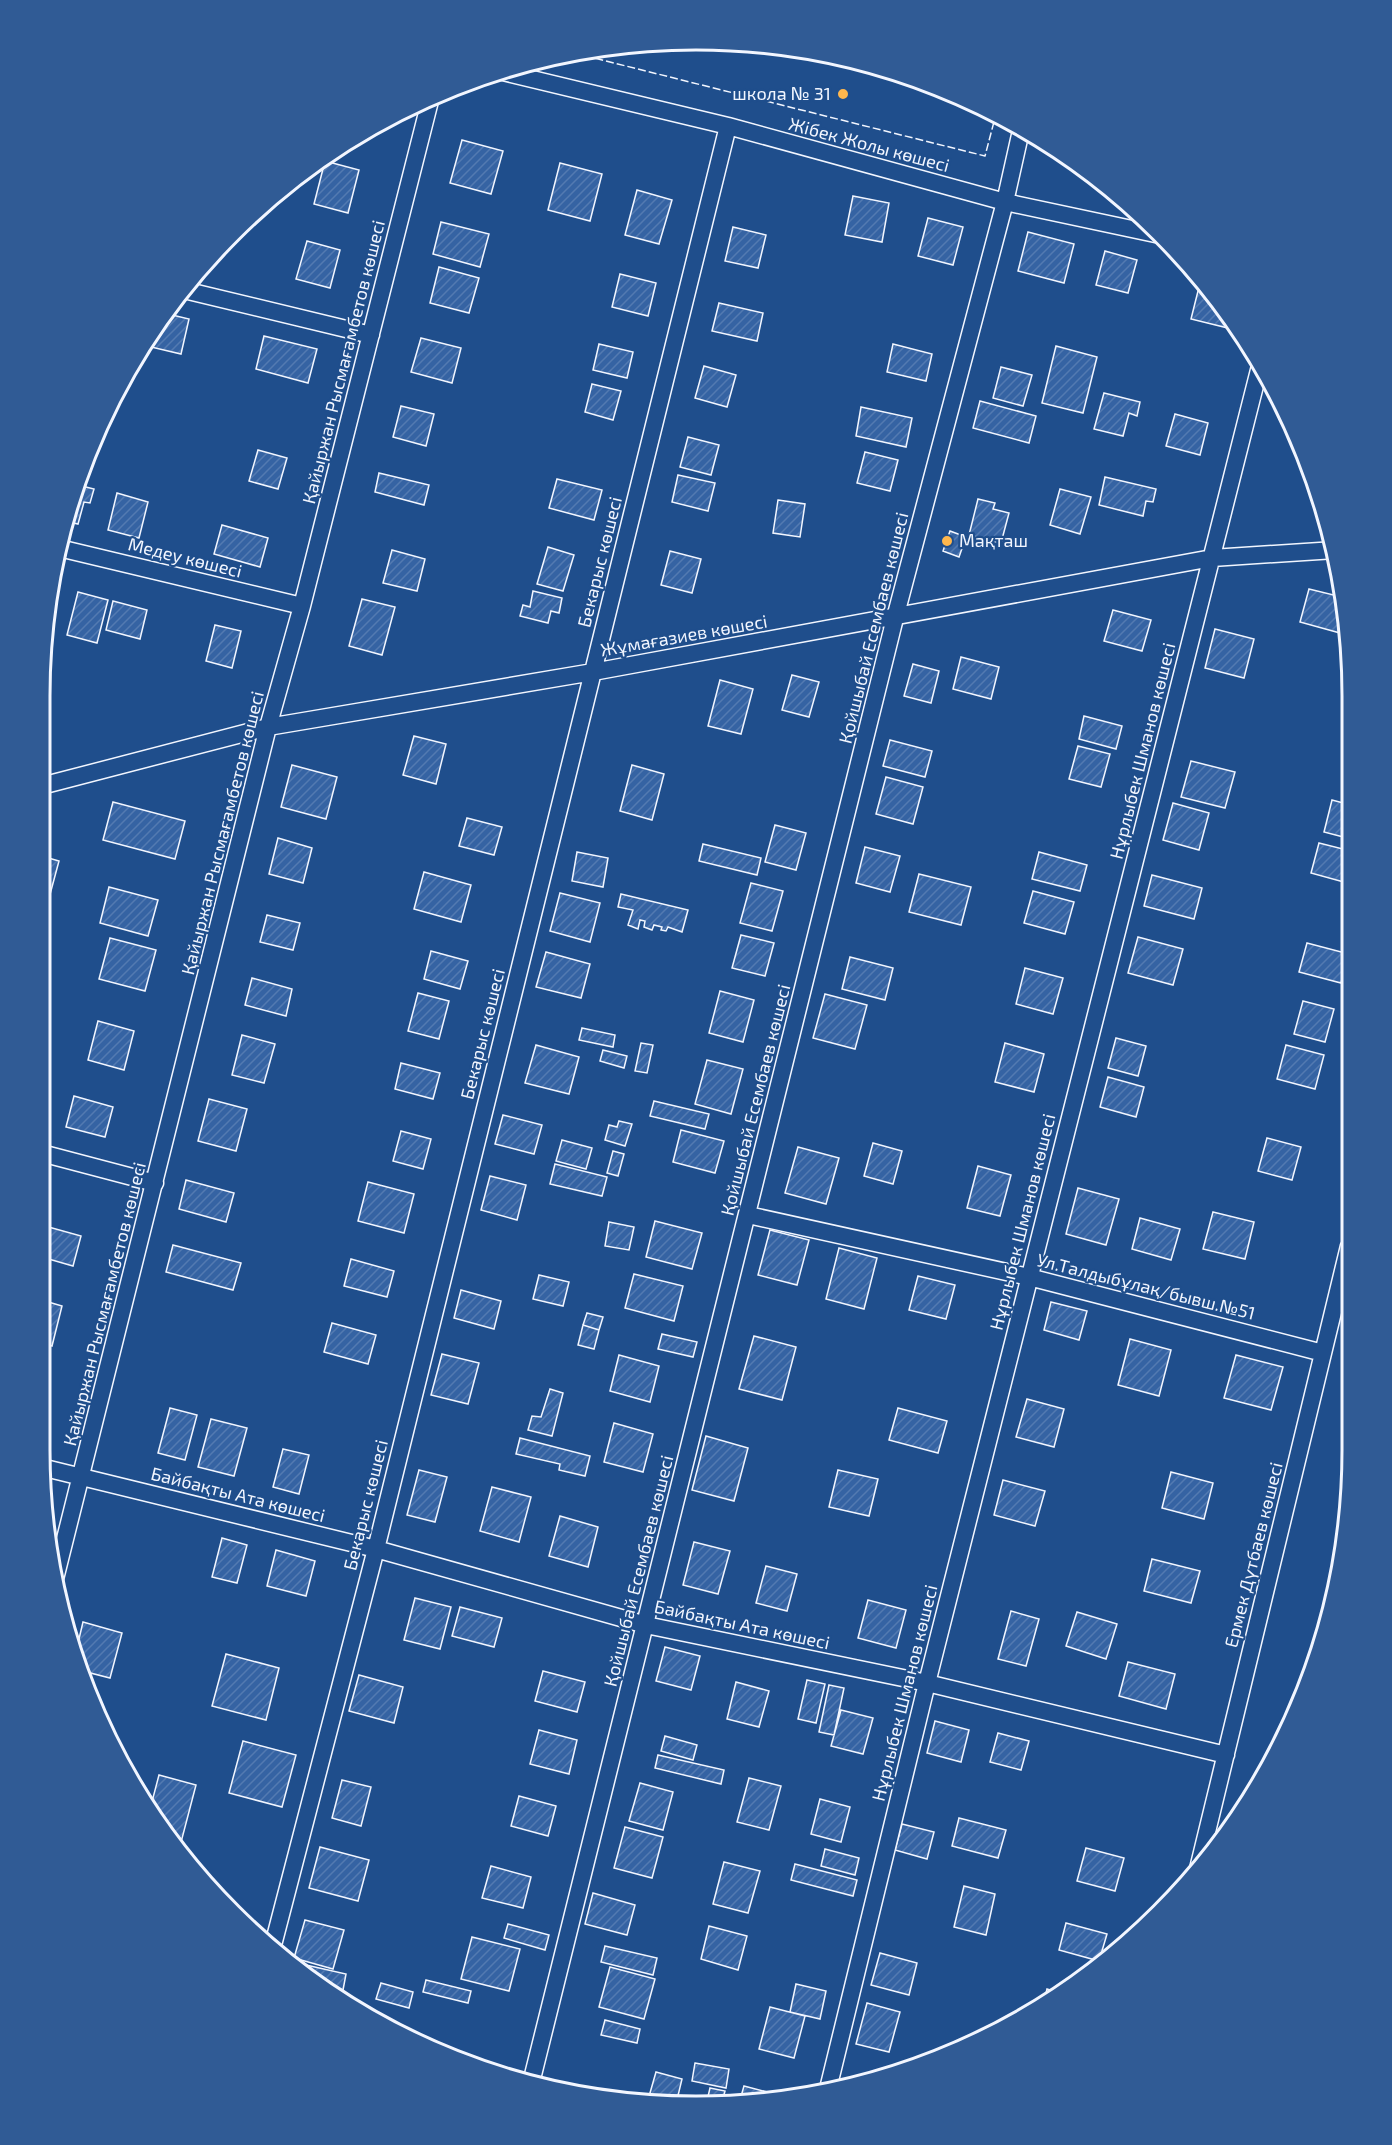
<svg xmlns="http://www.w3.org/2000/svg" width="1392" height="2145" font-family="'Exo 2',sans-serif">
<defs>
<pattern id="building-hatch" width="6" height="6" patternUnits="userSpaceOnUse" patternTransform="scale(1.5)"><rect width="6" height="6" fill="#3563a3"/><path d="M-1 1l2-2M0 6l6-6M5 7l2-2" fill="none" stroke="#537ab1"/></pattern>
</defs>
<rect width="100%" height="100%" fill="#1f4e8c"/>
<!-- building -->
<path fill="url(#building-hatch)" stroke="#f2f6ff" stroke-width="1.5" d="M462,140L503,151L491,194L450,183Z
M325,161L359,170L348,213L314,204Z
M560,163L602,174L590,221L548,210Z
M1078,165L1090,174L1076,170Z
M637,190L672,200L659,244L625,235Z
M853,196L889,203L882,242L845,235Z
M928,218L963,227L953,265L918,256Z
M441,222L489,234L480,267L433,254Z
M733,227L766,235L758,268L725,261Z
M1028,232L1074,244L1064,283L1018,271Z
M307,241L340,250L330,288L296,279Z
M1105,251L1137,260L1128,293L1096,285Z
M439,267L479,278L469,313L430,303Z
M620,274L656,283L648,316L612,307Z
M1201,279L1217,296L1234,323L1232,329L1191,319Z
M719,303L763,313L757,341L712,331Z
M168,314L189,319L181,354L151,347L154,334Z
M264,336L317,349L308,383L256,369Z
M421,338L461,348L452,383L411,372Z
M599,344L633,352L627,378L593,370Z
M893,344L932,354L926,381L887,372Z
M1056,346L1097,357L1083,413L1042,403Z
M704,366L736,375L727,407L695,398Z
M1001,367L1032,375L1023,406L993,398Z
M592,384L621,391L613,420L585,412Z
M1104,393L1140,402L1137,416L1129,413L1123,436L1094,429Z
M980,401L1036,416L1029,443L973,428Z
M1284,403L1285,406L1292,423L1279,419Z
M401,406L434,414L426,446L393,437Z
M861,407L912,418L906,447L856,436Z
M1175,414L1208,423L1200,455L1166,446Z
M688,437L719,445L711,475L680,467Z
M258,450L287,458L278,489L249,481Z
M865,452L898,460L890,491L857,483Z
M379,473L429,485L424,505L375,492Z
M678,475L715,483L708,511L672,502Z
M1105,477L1156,489L1153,502L1146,501L1143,516L1099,505Z
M557,479L602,490L594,520L549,508Z
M74,484L94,489L90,503L84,502L78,524L65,521Z
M1060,489L1091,497L1080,534L1050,525Z
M117,493L148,502L139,538L108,530Z
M978,499L995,503L993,509L1009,513L1001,543L969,535Z
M778,500L805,504L800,537L773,533Z
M222,525L268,538L260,567L214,554Z
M950,531L966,537L959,557L943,551Z
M548,547L574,555L563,591L537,584Z
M392,550L425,559L417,591L383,583Z
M670,551L701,559L692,593L661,585Z
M1309,589L1342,597L1345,614L1340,633L1300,622Z
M533,591L562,598L559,613L551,611L548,623L520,616L523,605L530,607Z
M78,592L108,600L97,643L67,635Z
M362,599L395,607L382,655L349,646Z
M113,601L147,610L140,639L106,630Z
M1113,610L1151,620L1142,651L1104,641Z
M215,625L241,631L232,668L206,661Z
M1215,629L1254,639L1244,678L1205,668Z
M961,657L999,667L991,699L953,689Z
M913,664L939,671L931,703L904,696Z
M792,675L819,682L809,717L782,710Z
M720,680L753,689L741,734L708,726Z
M1084,716L1122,726L1116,749L1079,739Z
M414,736L446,744L436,784L403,775Z
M890,740L932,751L925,777L883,766Z
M1078,746L1110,754L1101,787L1069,779Z
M1191,761L1235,772L1225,808L1181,797Z
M292,765L337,777L326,819L281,807Z
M632,765L664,774L652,820L620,811Z
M886,777L923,787L913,824L876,814Z
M1332,800L1351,805V839L1324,832Z
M113,802L185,821L175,859L103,840Z
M1173,803L1209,813L1199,850L1163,840Z
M467,818L502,827L494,855L459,846Z
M775,825L806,833L796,870L765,862Z
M278,838L312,848L303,883L269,874Z
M1319,843L1351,851V884L1311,873Z
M703,844L761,858L757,875L699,861Z
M865,847L900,856L890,892L856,883Z
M577,852L608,858L603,887L572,881Z
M1039,852L1087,865L1080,891L1032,879Z
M45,857L59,861L45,913Z
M424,872L471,885L461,922L414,909Z
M919,874L971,887L961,925L909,912Z
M1152,875L1202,888L1194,919L1144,906Z
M751,883L783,891L772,931L740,923Z
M109,887L158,900L148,936L100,923Z
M1033,891L1074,902L1065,934L1024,923Z
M560,893L600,903L590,942L550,931Z
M621,894L688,910L682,932L668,927L666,931L661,930L662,927L654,925L652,930L644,927L645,921L640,920L638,929L628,925L633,910L618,907Z
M267,915L300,923L293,950L260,942Z
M741,935L774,943L765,976L732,968Z
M1138,937L1183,949L1173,985L1128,973Z
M110,938L156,950L145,991L99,979Z
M1307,943L1349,954L1341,983L1299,972Z
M431,951L468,961L460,989L424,979Z
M546,952L590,964L581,998L536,987Z
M850,957L893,968L885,1000L842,989Z
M1025,968L1063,978L1053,1014L1016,1004Z
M252,978L292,989L286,1016L245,1005Z
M720,991L754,1000L743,1042L709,1033Z
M418,993L449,1001L439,1039L408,1031Z
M825,994L867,1005L855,1049L813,1038Z
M1303,1001L1334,1009L1325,1042L1294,1034Z
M98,1021L134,1031L124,1070L88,1060Z
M582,1028L615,1035L613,1047L579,1040Z
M242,1035L275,1044L264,1083L232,1075Z
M1116,1038L1146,1046L1138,1076L1108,1068Z
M641,1043L653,1045L647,1073L635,1071Z
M1005,1043L1044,1054L1034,1092L995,1082Z
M536,1045L579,1057L569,1094L525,1083Z
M1286,1045L1324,1055L1315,1089L1277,1079Z
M603,1050L627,1056L624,1068L600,1061Z
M707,1060L743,1069L731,1114L695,1104Z
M401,1063L440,1073L433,1099L395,1089Z
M1108,1077L1144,1087L1136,1117L1100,1107Z
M74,1096L113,1107L105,1137L66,1127Z
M209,1099L247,1109L236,1151L198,1141Z
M654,1101L709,1114L705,1129L650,1116Z
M503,1115L542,1125L534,1154L495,1144Z
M619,1121L632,1124L625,1146L605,1140L609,1125L617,1127Z
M681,1130L724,1141L715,1173L673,1162Z
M401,1131L431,1139L423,1169L393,1161Z
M1267,1138L1301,1147L1292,1180L1258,1171Z
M562,1140L592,1148L586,1169L556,1161Z
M873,1143L902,1151L893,1184L864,1176Z
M798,1147L839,1158L826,1204L785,1193Z
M613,1151L624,1154L618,1176L607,1173Z
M555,1164L607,1177L602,1196L550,1184Z
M978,1166L1011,1175L1000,1216L967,1208Z
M490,1176L526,1185L517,1220L481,1210Z
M186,1180L234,1193L226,1222L179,1209Z
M368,1182L414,1194L404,1233L358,1221Z
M1078,1188L1119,1199L1106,1245L1066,1234Z
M1213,1212L1254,1222L1245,1259L1203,1249Z
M1140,1218L1180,1229L1171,1260L1132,1249Z
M655,1221L702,1233L692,1269L646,1257Z
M609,1222L634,1227L629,1250L605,1246Z
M45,1226L81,1236L73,1266L45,1258Z
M770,1230L809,1240L797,1285L758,1275Z
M173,1245L241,1263L233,1290L166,1272Z
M839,1248L877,1258L864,1309L826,1299Z
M351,1259L394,1271L387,1297L344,1286Z
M634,1274L683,1286L674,1321L625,1308Z
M539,1275L569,1282L563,1306L533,1299Z
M918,1276L955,1285L946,1319L909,1310Z
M461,1290L501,1301L494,1329L454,1318Z
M45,1301L62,1306L52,1346L45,1344Z
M1051,1302L1087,1311L1079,1340L1044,1330Z
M587,1313L603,1317L599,1330L583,1325Z
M332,1323L376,1335L368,1364L324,1352Z
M583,1325L599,1330L594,1349L578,1345Z
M662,1334L697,1342L693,1357L658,1349Z
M754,1336L796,1347L782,1400L739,1389Z
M1130,1339L1171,1350L1159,1396L1118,1385Z
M442,1354L479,1363L468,1404L431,1395Z
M619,1355L659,1366L650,1402L610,1391Z
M1236,1355L1283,1367L1271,1410L1224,1398Z
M550,1389L563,1393L552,1436L528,1430L532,1416L541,1417Z
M1027,1399L1064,1409L1054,1447L1016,1437Z
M170,1408L197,1415L185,1460L158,1453Z
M898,1408L947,1421L938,1453L889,1440Z
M211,1419L247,1428L234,1476L198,1467Z
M614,1423L653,1434L643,1472L604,1462Z
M706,1436L748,1448L734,1501L692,1490Z
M520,1438L590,1456L585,1476L559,1470L560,1464L516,1454Z
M283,1449L309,1455L299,1494L273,1487Z
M419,1470L447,1477L435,1522L407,1515Z
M838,1470L878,1479L869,1516L829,1507Z
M1171,1472L1213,1483L1204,1519L1162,1508Z
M1003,1480L1045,1491L1035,1526L994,1515Z
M492,1487L531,1497L519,1542L480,1531Z
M560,1516L598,1527L588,1567L549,1556Z
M222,1538L247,1545L237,1583L212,1577Z
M694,1542L730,1551L718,1594L683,1585Z
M276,1550L315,1561L306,1596L267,1586Z
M1152,1559L1200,1571L1191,1603L1144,1591Z
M766,1566L797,1574L787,1611L756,1603Z
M1330,1593L1331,1594L1318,1643H1316Z
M415,1598L451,1607L440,1649L404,1640Z
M868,1600L906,1610L896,1648L858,1638Z
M460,1607L502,1618L494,1647L452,1636Z
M1011,1611L1039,1619L1026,1666L998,1659Z
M1077,1612L1117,1624L1106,1659L1066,1646Z
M83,1622L122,1633L110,1678L79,1670L74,1660Z
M665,1647L700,1656L691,1690L656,1681Z
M226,1654L279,1668L266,1720L212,1706Z
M1128,1662L1175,1674L1166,1709L1119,1696Z
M543,1671L585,1682L577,1712L535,1701Z
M359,1675L403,1687L394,1723L349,1711Z
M807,1680L825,1684L816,1723L798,1719Z
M736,1682L769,1691L759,1727L727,1719Z
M829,1685L844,1688L834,1735L819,1732Z
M841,1710L873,1718L863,1754L831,1746Z
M935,1721L969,1730L961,1762L927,1753Z
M539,1730L577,1740L569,1774L530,1764Z
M998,1733L1029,1741L1021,1770L990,1762Z
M665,1736L697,1745L693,1760L661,1751Z
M243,1741L296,1755L282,1807L229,1793Z
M658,1755L724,1770L721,1784L655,1768Z
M159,1775L196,1785L179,1850L149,1813Z
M749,1778L781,1786L769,1830L737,1822Z
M342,1780L371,1787L361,1826L332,1818Z
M640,1783L673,1792L663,1830L629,1821Z
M519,1796L556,1806L548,1836L511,1826Z
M820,1799L850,1807L841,1842L811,1834Z
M959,1818L1006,1830L998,1858L952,1846Z
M902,1824L934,1832L927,1859L895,1850Z
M625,1827L663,1837L652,1878L614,1868Z
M320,1847L369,1860L358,1901L309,1888Z
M1086,1848L1124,1858L1115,1891L1077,1881Z
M825,1849L859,1858L855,1875L821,1866Z
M724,1862L760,1871L748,1913L713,1904Z
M795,1864L857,1880L853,1896L791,1880Z
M491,1866L531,1877L523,1908L482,1898Z
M964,1886L995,1894L986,1935L954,1927Z
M593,1893L635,1905L627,1935L585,1924Z
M225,1906L237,1909L235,1917L231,1913Z
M305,1920L344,1930L333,1969L294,1958Z
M1066,1923L1107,1934L1099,1961L1059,1950Z
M508,1924L549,1935L545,1950L504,1938Z
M709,1926L747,1936L738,1970L701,1959Z
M472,1937L520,1949L509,1991L461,1979Z
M605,1946L657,1958L653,1975L601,1962Z
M880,1953L917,1963L909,1995L871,1985Z
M306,1965L346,1974L343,1990L335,1988L334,1994L303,1974Z
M610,1967L655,1979L644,2019L599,2007Z
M426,1980L471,1991L468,2003L423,1992Z
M381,1983L413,1992L409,2008L376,1999Z
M796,1984L826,1991L820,2019L790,2012Z
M1047,1989L1063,1994L1043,2006Z
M867,2003L900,2012L889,2052L856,2044Z
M770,2007L805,2016L794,2058L759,2049Z
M605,2020L640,2029L637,2043L601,2035Z
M695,2063L729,2069L726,2088L692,2081Z
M656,2072L682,2079L676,2104L648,2100Z
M744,2086L775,2094V2096L740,2100Z
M560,2087L591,2095V2096L559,2091Z
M710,2088L725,2091L722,2102L706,2105Z"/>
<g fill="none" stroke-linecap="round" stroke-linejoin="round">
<!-- minor casing -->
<g stroke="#f2f6ff" stroke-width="19">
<path id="minor" d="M499,71L728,126L1005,202L1160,235
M184,290L371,335
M59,548L302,606
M45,785L268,727L593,672L1212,558L1335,550
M45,1154L155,1183
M748,1215L1029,1277L1323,1353
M45,1468L376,1549L646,1625L927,1683L1226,1755
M55,1579L268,727L302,606L431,97
M1197,1873L1349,1246
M272,1949L376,1549L728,126
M531,2083L895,618L1005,202L1022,126
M828,2089L927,1683L1260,366"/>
</g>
<!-- minor -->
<use href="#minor" stroke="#1f4e8c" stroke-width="16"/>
<!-- fence -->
<path stroke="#f2f6ff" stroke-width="1.5" stroke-dasharray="8 3" stroke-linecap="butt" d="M574,53L985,156L996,114"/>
</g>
<!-- markers -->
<g fill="#ffb74d" stroke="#1f4e8c" stroke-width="2">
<circle cx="843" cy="94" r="6"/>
<circle cx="947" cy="541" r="6"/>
</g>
<g text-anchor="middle" stroke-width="4.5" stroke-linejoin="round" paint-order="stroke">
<!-- poi labels -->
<g font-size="18" fill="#f2f6ff" stroke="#1f4e8c" text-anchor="end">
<text x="831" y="100">школа № 31</text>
<text x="959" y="547" text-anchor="start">Мақташ</text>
</g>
<!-- street labels -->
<g font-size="18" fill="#f2f6ff" stroke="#1f4e8c">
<text transform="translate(869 145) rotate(15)" y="6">Жібек Жолы көшесі</text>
<text transform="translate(344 362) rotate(-76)" y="6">Қайыржан Рысмағамбетов көшесі</text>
<text transform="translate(185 558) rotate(14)" y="6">Медеу көшесі</text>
<text transform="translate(600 562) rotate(-76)" y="6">Бекарыс көшесі</text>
<text transform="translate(874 628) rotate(-76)" y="6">Қойшыбай Есембаев көшесі</text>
<text transform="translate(684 636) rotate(-10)" y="6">Жұмағазиев көшесі</text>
<text transform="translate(1143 751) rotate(-76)" y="6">Нұрлыбек Шманов көшесі</text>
<text transform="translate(223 833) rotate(-76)" y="6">Қайыржан Рысмағамбетов көшесі</text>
<text transform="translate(483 1034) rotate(-76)" y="6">Бекарыс көшесі</text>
<text transform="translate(756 1100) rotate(-76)" y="6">Қойшыбай Есембаев көшесі</text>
<text transform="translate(1023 1222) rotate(-76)" y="6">Нұрлыбек Шманов көшесі</text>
<text transform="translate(1146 1287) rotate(14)" y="6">Ул.Талдыбұлақ/бывш.№51</text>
<text transform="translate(105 1304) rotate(-76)" y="6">Қайыржан Рысмағамбетов көшесі</text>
<text transform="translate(238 1495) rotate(14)" y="6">Байбақты Ата көшесі</text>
<text transform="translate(366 1505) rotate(-76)" y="6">Бекарыс көшесі</text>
<text transform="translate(1254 1555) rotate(-76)" y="6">Ермек Дүтбаев көшесi</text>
<text transform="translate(639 1571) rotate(-76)" y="6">Қойшыбай Есембаев көшесі</text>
<text transform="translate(742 1625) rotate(12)" y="6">Байбақты Ата көшесі</text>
<text transform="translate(905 1693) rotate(-76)" y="6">Нұрлыбек Шманов көшесі</text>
</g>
</g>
<!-- crop -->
<path d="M0 0H1392V2145H0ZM696 50H696A646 646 0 0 1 1342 696V1450A646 646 0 0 1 696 2096H696A646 646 0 0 1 50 1450V696A646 646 0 0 1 696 50Z" fill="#305b95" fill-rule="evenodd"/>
<path fill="none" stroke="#f2f6ff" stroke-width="3" d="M696 50H696A646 646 0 0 1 1342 696V1450A646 646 0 0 1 696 2096H696A646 646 0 0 1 50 1450V696A646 646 0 0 1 696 50Z"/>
</svg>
